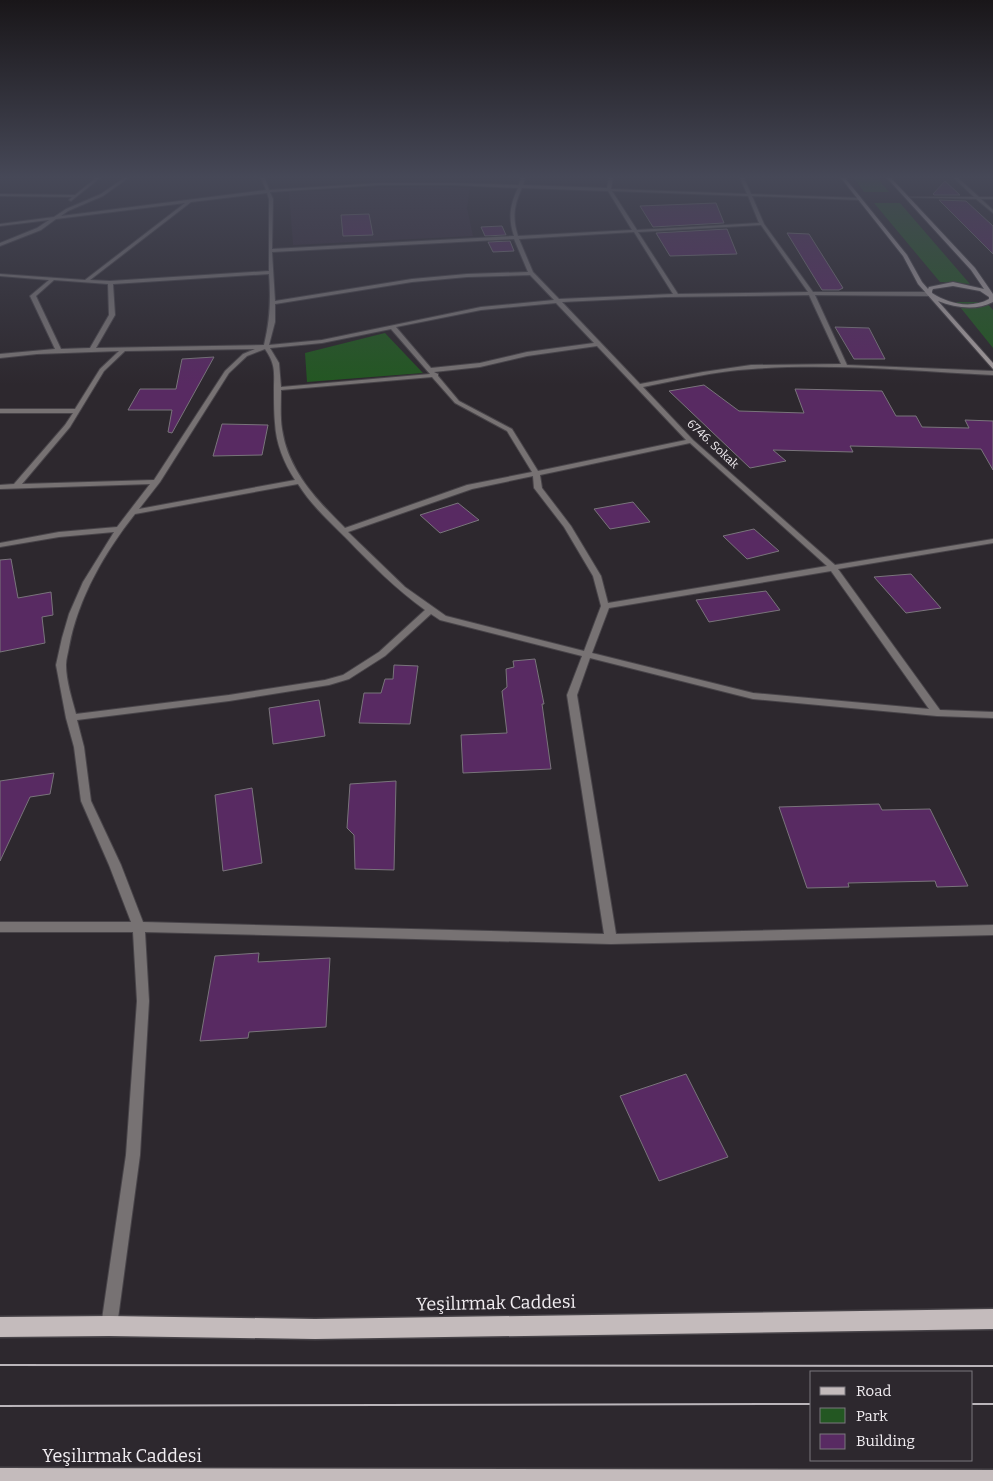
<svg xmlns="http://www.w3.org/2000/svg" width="993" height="1481" font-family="Bitter,serif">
<rect width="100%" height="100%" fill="#2d282e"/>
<!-- education -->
<path fill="#382d3c" d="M430,186L470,188L467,208L473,236L293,245L289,192Z"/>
<!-- green -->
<path fill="#235722" d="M854,178H877L889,192H864Z
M874,203H900L970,284L940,282Z
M956,302H986L993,310V348Z
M385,333L423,373L307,382L305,353Z"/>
<!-- building -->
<path fill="#582a62" stroke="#79747b" d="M945,181L960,195H934L933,194Z
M939,200L966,201L993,226V254Z
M716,203L724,223L653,227L640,206Z
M369,214L373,235L343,236L341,215Z
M502,226L506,235L485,236L481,227Z
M727,229L737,254L670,256L656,233Z
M787,233L809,234L843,288L839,290H822Z
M510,241L514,251L493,252L488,242Z
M835,327L869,328L885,359H854Z
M214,357L172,433L168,432L172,410H128L140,389H176L182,359Z
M704,385L739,411L804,413L795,389L882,391L896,416H916L922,427L969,428L965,420L993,421V470L981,449L850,446L853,452L773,450L786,461L750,468L669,391Z
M222,424L268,425L262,455L213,456Z
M633,502L650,522L610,529L594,509Z
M458,503L479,520L440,533L420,515Z
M754,529L779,551L747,559L723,536Z
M11,559L18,598L51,592L53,615L42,617L45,643L0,652V560Z
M911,574L941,608L906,613L874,577Z
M766,591L780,610L709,622L696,600Z
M535,659L544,704H542L551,769L463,773L461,735L507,733L502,691L507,687L506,669L514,667L513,661Z
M394,665L418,666L410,724L359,723L364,693H381L385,679H393Z
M319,700L325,736L273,744L269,708Z
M54,773L50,794L30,797L0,861V781Z
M396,781L394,870L355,869L354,835L347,828L350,784Z
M252,788L262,863L223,871L215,795Z
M879,804L882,810L930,809L968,886L937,887L935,881L848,883L849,887L807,888L779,807Z
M259,953L258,962L330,958L326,1027L249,1032L248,1038L200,1041L215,956Z
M686,1074L728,1157L659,1181L620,1096Z"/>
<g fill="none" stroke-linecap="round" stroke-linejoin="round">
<!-- street casing -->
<g stroke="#484449" stroke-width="2">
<path id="street" d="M96,178H100L71,201L69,200L72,197L0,196V194L75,195Z
M124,178H128L103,196L68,211L61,216L266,190L261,178H265L269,190L380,183H453L519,185L521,178H525L523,185L607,188L609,178H613L611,189L747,194L740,178H744L751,194L861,198L860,200L752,196L764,224L813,292H930L933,294L930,296L815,295L847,365L993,371V375C913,371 832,363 752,369C715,371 679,380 643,387L693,440L835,565L993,539V543L838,569L940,710L993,712V718L937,716L753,699L590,658L577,695L616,934L993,925V935L611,944L145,932L149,1001L140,1155L117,1326L115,1332L109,1334L103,1332L101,1326L126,1155L137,1001L133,932H0V922H131L109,865L81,801L74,747L66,718L56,665L62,638L69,614L83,582L114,532L59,537L0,547V543L59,532L117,527L150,484L0,489V485L14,484L65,425L73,413H0V409H75L100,369L119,351L37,354L0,358V354L55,349L30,296L49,280L0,276V274L85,280L185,203L56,219L41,230L0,246V243L37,228L49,220L0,226V224L54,217L66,209L101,194ZM380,185H453L518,188C510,205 508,218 514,236L272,249L273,199L270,192ZM522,188L608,191L632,230L518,236C512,218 514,205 522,188ZM612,191L748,196L759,223L637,230ZM267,193L269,199V271L110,281L90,280L191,202ZM761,225L808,292L678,294L638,232ZM634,232L673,294L559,299L533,272L519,239ZM514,239L528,272L467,274L412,279L275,301L272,252ZM269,274C271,300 270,320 264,345L96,348L115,315L113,284ZM530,275L554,300L481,307L322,340L269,345L275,322V304L412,282L467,277ZM54,280L108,284L109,315L90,348L61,349L36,296ZM809,295L841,364L751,365L703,372L640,384L562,302L666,297ZM556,303L594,343L527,352L480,363L431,368L396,327L481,310ZM391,329L430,374L281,387L279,363L270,348L322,343ZM597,346L686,440L538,471L512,429L459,401L438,376V374L434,372L480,367L527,356ZM255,349L243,354L225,371L154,480L22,484L70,427L104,371L125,351ZM265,349C276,365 274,372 274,389C274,399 274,412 275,423C276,444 284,463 295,480L139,509L160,482L229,373L247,356ZM432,377L455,403L507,431L532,472L467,485L345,528C317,500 288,471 282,429C280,416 281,403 281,390ZM690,443L827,566L608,603L601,576L571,526L542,488L540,475ZM533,476L534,488L564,527L593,576L601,606L584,651L446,616L405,587L348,532L472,489ZM298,484C311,505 330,522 347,539C372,565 396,589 425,610L379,652L343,675L325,680L229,695L76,714C72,699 66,681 66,665C66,659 68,653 69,647C78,598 105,552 135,514ZM831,571L929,709L753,693L592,653L609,608ZM431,614L440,620L582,656L567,695L604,934L143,922L121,865L91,801L84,747L77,720L229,701L329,685L349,679L385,656Z
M954,178H958L979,197H993V199H981L993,210V213L976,199L905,197H974Z"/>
</g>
<!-- secondary casing -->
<g stroke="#484449" stroke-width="2">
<path id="secondary" d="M841,178H845L907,255L922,282L928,289L929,287L953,282L984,289L971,270L887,178H891L975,268L993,294V302C976,311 956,308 938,301L993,363V369L918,284L903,256ZM953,286L980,291L989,297V299C971,309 949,304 932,293V291L933,289Z"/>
</g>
<!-- primary casing -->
<g stroke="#484449" stroke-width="3">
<path id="primary" d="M993,1309V1329L315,1339L109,1336L0,1337V1317L109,1316L315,1319Z
M0,1468L993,1470V1481H0Z"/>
</g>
<!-- street -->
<use href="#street" fill="#777273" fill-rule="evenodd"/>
<!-- secondary -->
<use href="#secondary" fill="#a39b9c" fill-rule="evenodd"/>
<!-- primary -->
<use href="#primary" fill="#c4bbbc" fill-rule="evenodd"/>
<!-- tram -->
<path stroke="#bbb6bb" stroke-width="2" d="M0,1365L993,1366
M972,1404H993
M0,1406L812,1404"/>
</g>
<!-- sky -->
<linearGradient id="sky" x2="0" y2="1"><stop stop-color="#191619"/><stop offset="0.46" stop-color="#464857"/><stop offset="1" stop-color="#464857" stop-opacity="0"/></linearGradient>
<rect width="993" height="385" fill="url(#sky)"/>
<g text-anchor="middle" stroke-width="4" stroke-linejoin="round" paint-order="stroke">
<!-- far-street labels -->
<g font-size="12" fill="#f1edf1" stroke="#2d282e">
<text transform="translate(713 444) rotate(43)" y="4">6746. Sokak</text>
</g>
<!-- near-street labels -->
<g font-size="18" fill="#f1edf1" stroke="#2d282e">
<text transform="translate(496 1303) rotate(-1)" y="6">Yeşilırmak Caddesi</text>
<text x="122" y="1462">Yeşilırmak Caddesi</text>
</g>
</g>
<!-- legend -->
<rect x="810" y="1371" width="162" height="90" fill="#2d282e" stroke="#7b777c"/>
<rect x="820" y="1387" width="25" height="8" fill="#c4bbbc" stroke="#7b777c"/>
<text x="856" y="1396" font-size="15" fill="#f1edf1">Road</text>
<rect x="820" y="1408" width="25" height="15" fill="#235722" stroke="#7b777c"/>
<text x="856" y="1421" font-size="15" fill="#f1edf1">Park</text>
<rect x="820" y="1434" width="25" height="15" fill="#582a62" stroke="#7b777c"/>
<text x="856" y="1446" font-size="15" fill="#f1edf1">Building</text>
</svg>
